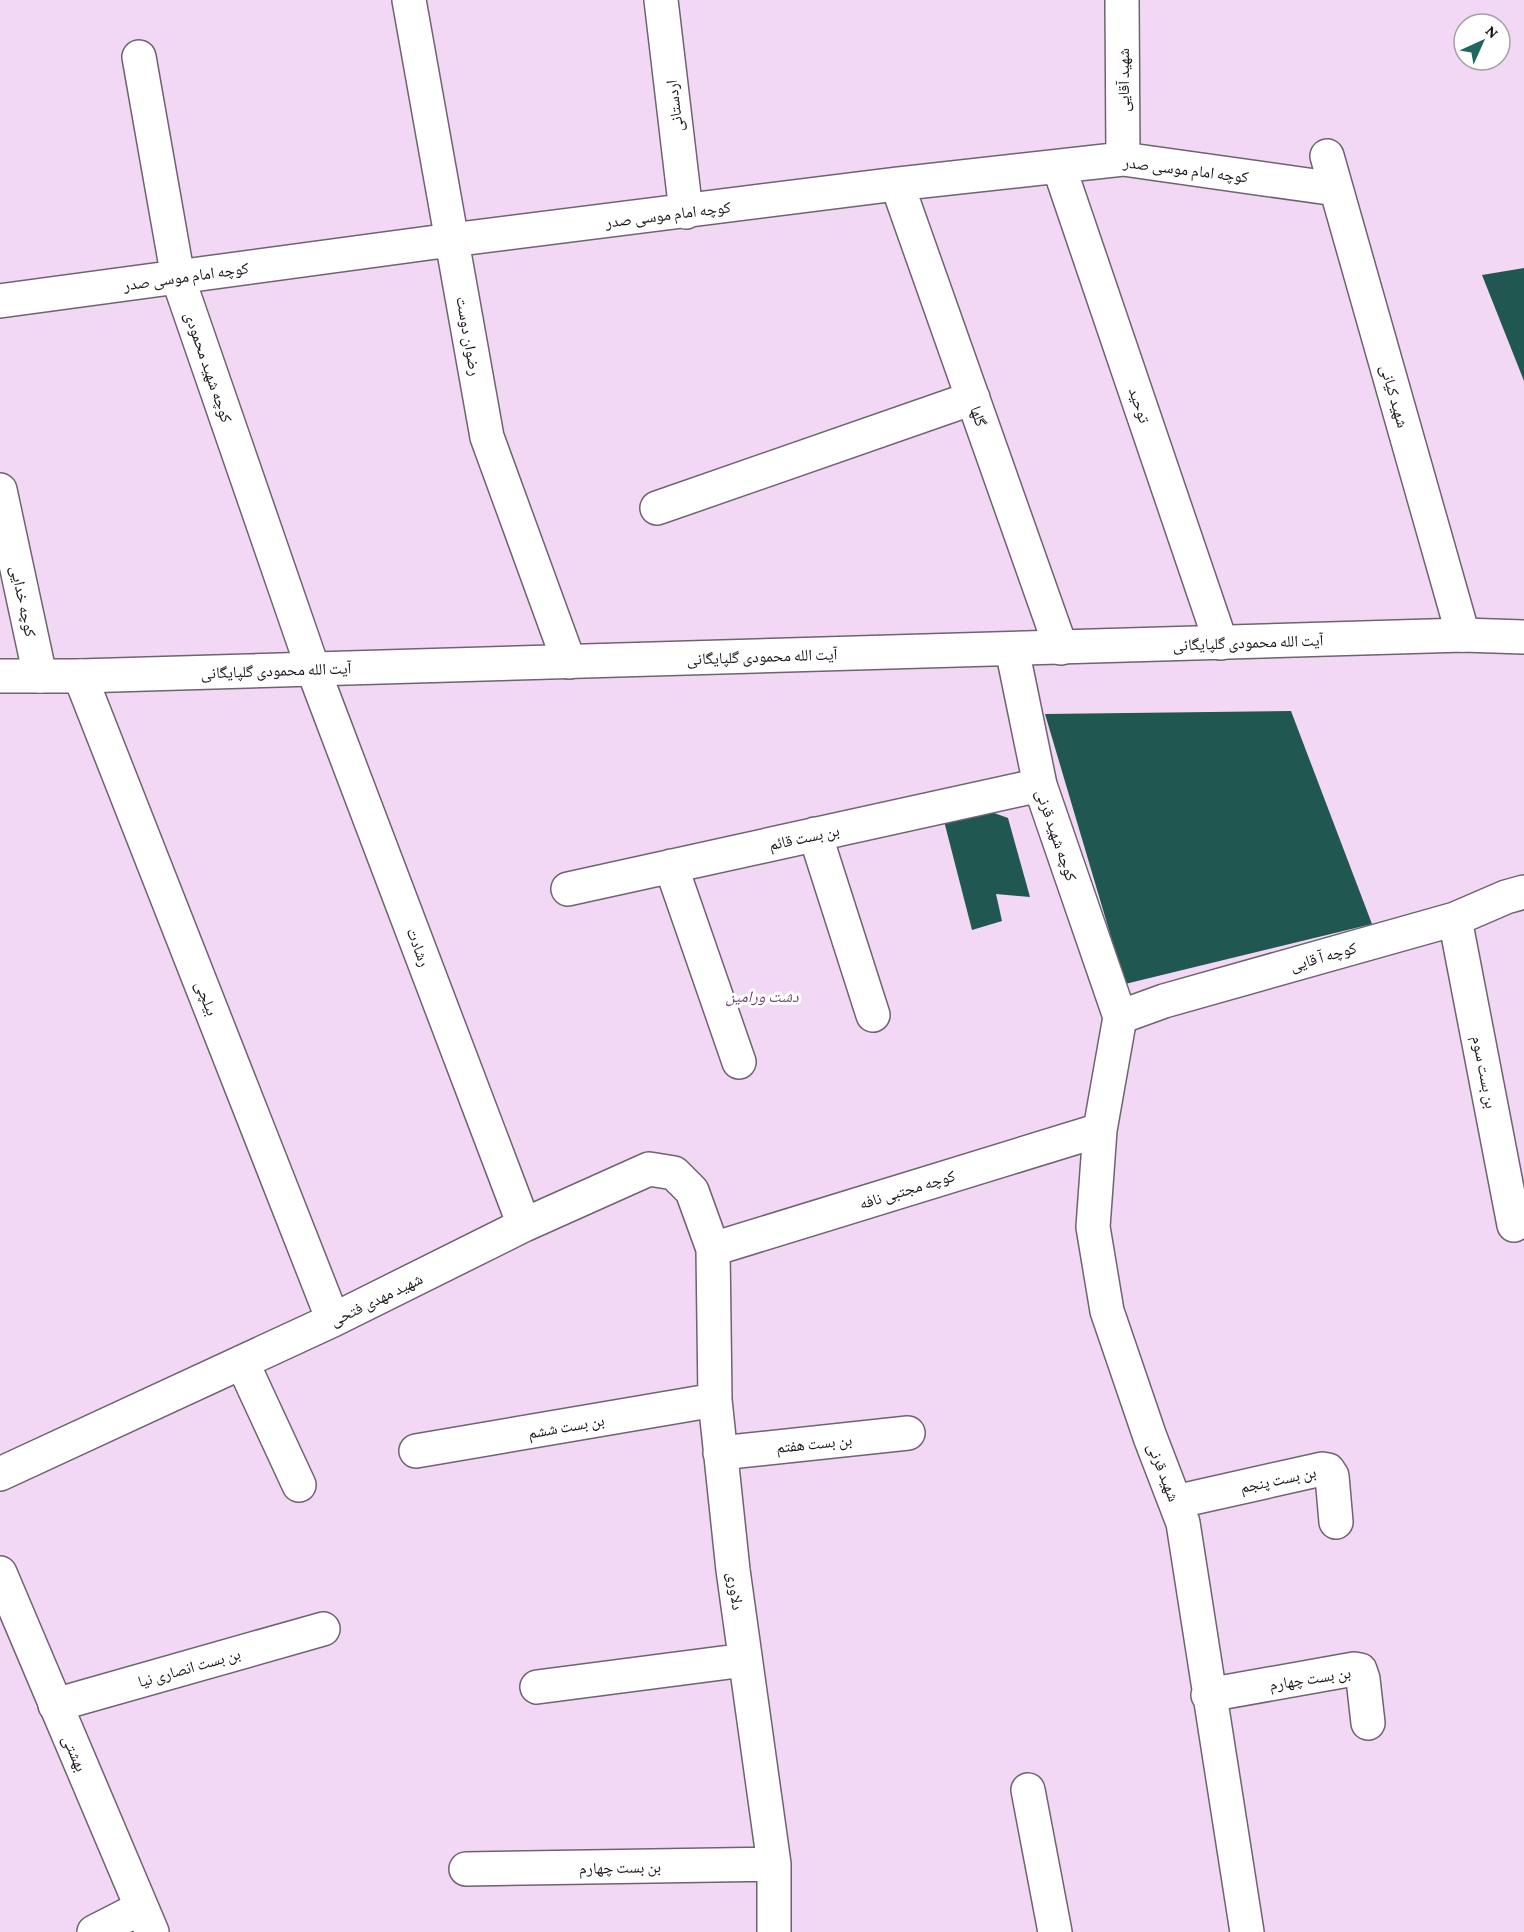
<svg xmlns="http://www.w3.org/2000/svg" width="1524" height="1932" font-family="'Crimson Pro','Noto Naskh Arabic',serif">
<rect width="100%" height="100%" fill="#f9ebfa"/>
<!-- green -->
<path fill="#f2d8f5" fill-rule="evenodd" d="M0,0H1524V1932H0ZM1464,24H1500V60H1464Z"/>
<!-- building -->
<path fill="#205851" d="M1524,268V381L1482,275Z
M1291,711L1372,924L1125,984L1045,714Z
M986,810L1008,818L1030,897L996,894L1002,921L972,930L944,821Z"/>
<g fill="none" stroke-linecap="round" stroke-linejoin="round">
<!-- minor casing -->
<g stroke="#6e636f" stroke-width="36">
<path id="minor" d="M409,0L487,437L569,662
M661,0L686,212
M1122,0L1123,159
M139,57L178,278L313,669L524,1225
M1327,156L1463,635
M1059,167L1221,643
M897,184L1061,648
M0,301L451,240L897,184L1123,159L1336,189
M0,490L40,676
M657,508L973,398
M1012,649L1040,785L1120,1017L1100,1130L1093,1227L1107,1311L1150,1437L1183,1523L1247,1932
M80,676L333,1320
M815,834L873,1015
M671,866L739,1062
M568,889L1040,785
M1455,919L1514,1225
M1120,1017L1164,1001L1455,919L1506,897L1524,892
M713,1249L1100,1130
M242,1362L299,1485
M416,1451L715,1400
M720,1453L908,1433
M0,1474L333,1320L524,1225L649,1169L674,1173L692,1191L713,1249L715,1400L733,1570L774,1864V1932
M1175,1502L1322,1469L1328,1470L1332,1476L1336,1522
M537,1687L745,1660
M1208,1695L1354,1669L1360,1670L1363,1679L1368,1723
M55,1705L323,1629
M1028,1790L1055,1932
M466,1869L774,1864
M94,1932L141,1908"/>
</g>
<!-- secondary casing -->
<g stroke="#6e636f" stroke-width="36">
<path id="secondary" d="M0,676H80L1463,635L1524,637
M0,1573L152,1932"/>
</g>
<!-- minor -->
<use href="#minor" stroke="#fff" stroke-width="33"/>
<!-- secondary -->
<use href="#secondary" stroke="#fff" stroke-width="33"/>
</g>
<g text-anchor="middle" stroke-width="6" stroke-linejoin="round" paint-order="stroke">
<!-- street labels -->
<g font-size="16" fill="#191419" stroke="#fff">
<text transform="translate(1123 80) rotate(-90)" y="6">شهید آقایی</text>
<text transform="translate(674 106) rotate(-97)" y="6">اردستانی</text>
<text transform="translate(1186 169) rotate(7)" y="6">کوچه امام موسی صدر</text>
<text transform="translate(668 214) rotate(-7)" y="6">کوچه امام موسی صدر</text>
<text transform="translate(186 276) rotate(-8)" y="6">کوچه امام موسی صدر</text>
<text transform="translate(469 336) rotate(80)" y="6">رضوان دوست</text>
<text transform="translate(209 367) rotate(71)" y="6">کوچه شهید محمودی</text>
<text transform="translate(1395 396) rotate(74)" y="6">شهید کیانی</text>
<text transform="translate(1140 405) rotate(71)" y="6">توحید</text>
<text transform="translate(979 416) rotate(71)" y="6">گلها</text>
<text transform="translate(24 601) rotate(78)" y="6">کوچه خدایی</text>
<text transform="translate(1248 642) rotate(-2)" y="6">آیت الله محمودی گلپایگانی</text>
<text transform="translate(762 656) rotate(-2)" y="6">آیت الله محمودی گلپایگانی</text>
<text transform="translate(276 670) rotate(-2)" y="6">آیت الله محمودی گلپایگانی</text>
<text transform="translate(1057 835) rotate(71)" y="6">کوچه شهید قرنی</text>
<text transform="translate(804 837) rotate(-12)" y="6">بن بست قائم</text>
<text transform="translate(419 947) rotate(69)" y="6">رشادت</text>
<text transform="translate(1323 956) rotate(-16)" y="6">کوچه آ قایی</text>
<text transform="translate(207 998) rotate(69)" y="6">بیلچی</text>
<text transform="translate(1485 1072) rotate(79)" y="6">بن بست سوم</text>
<text transform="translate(907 1189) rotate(-17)" y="6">کوچه مجتبی نافه</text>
<text transform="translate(376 1299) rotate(-26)" y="6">شهید مهدی فتحی</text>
<text transform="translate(566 1426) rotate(-10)" y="6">بن بست ششم</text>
<text transform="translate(814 1443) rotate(-6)" y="6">بن بست هفتم</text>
<text transform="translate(1164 1472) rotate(69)" y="6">شهید قرنی</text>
<text transform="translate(1278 1479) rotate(-12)" y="6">بن بست پنجم</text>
<text transform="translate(736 1591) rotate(82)" y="6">دلاوری</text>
<text transform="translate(189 1667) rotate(-16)" y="6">بن بست انصاری نیا</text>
<text transform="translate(1310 1678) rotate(-9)" y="6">بن بست چهارم</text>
<text transform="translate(75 1753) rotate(67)" y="6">بهشتی</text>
<text transform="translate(620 1867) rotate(-1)" y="6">بن بست چهارم</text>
</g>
<!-- park labels -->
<g font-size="16" font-style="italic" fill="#6e4472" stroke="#fff">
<text x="762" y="1002">دشت ورامین</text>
</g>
</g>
<!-- north arrow -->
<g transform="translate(1482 42) rotate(45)"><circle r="28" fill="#ffffff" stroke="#a3a1a3" stroke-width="1.5"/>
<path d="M0-4.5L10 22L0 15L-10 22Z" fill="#1f6860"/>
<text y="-9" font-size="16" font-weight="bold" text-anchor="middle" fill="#191419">N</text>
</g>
</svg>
